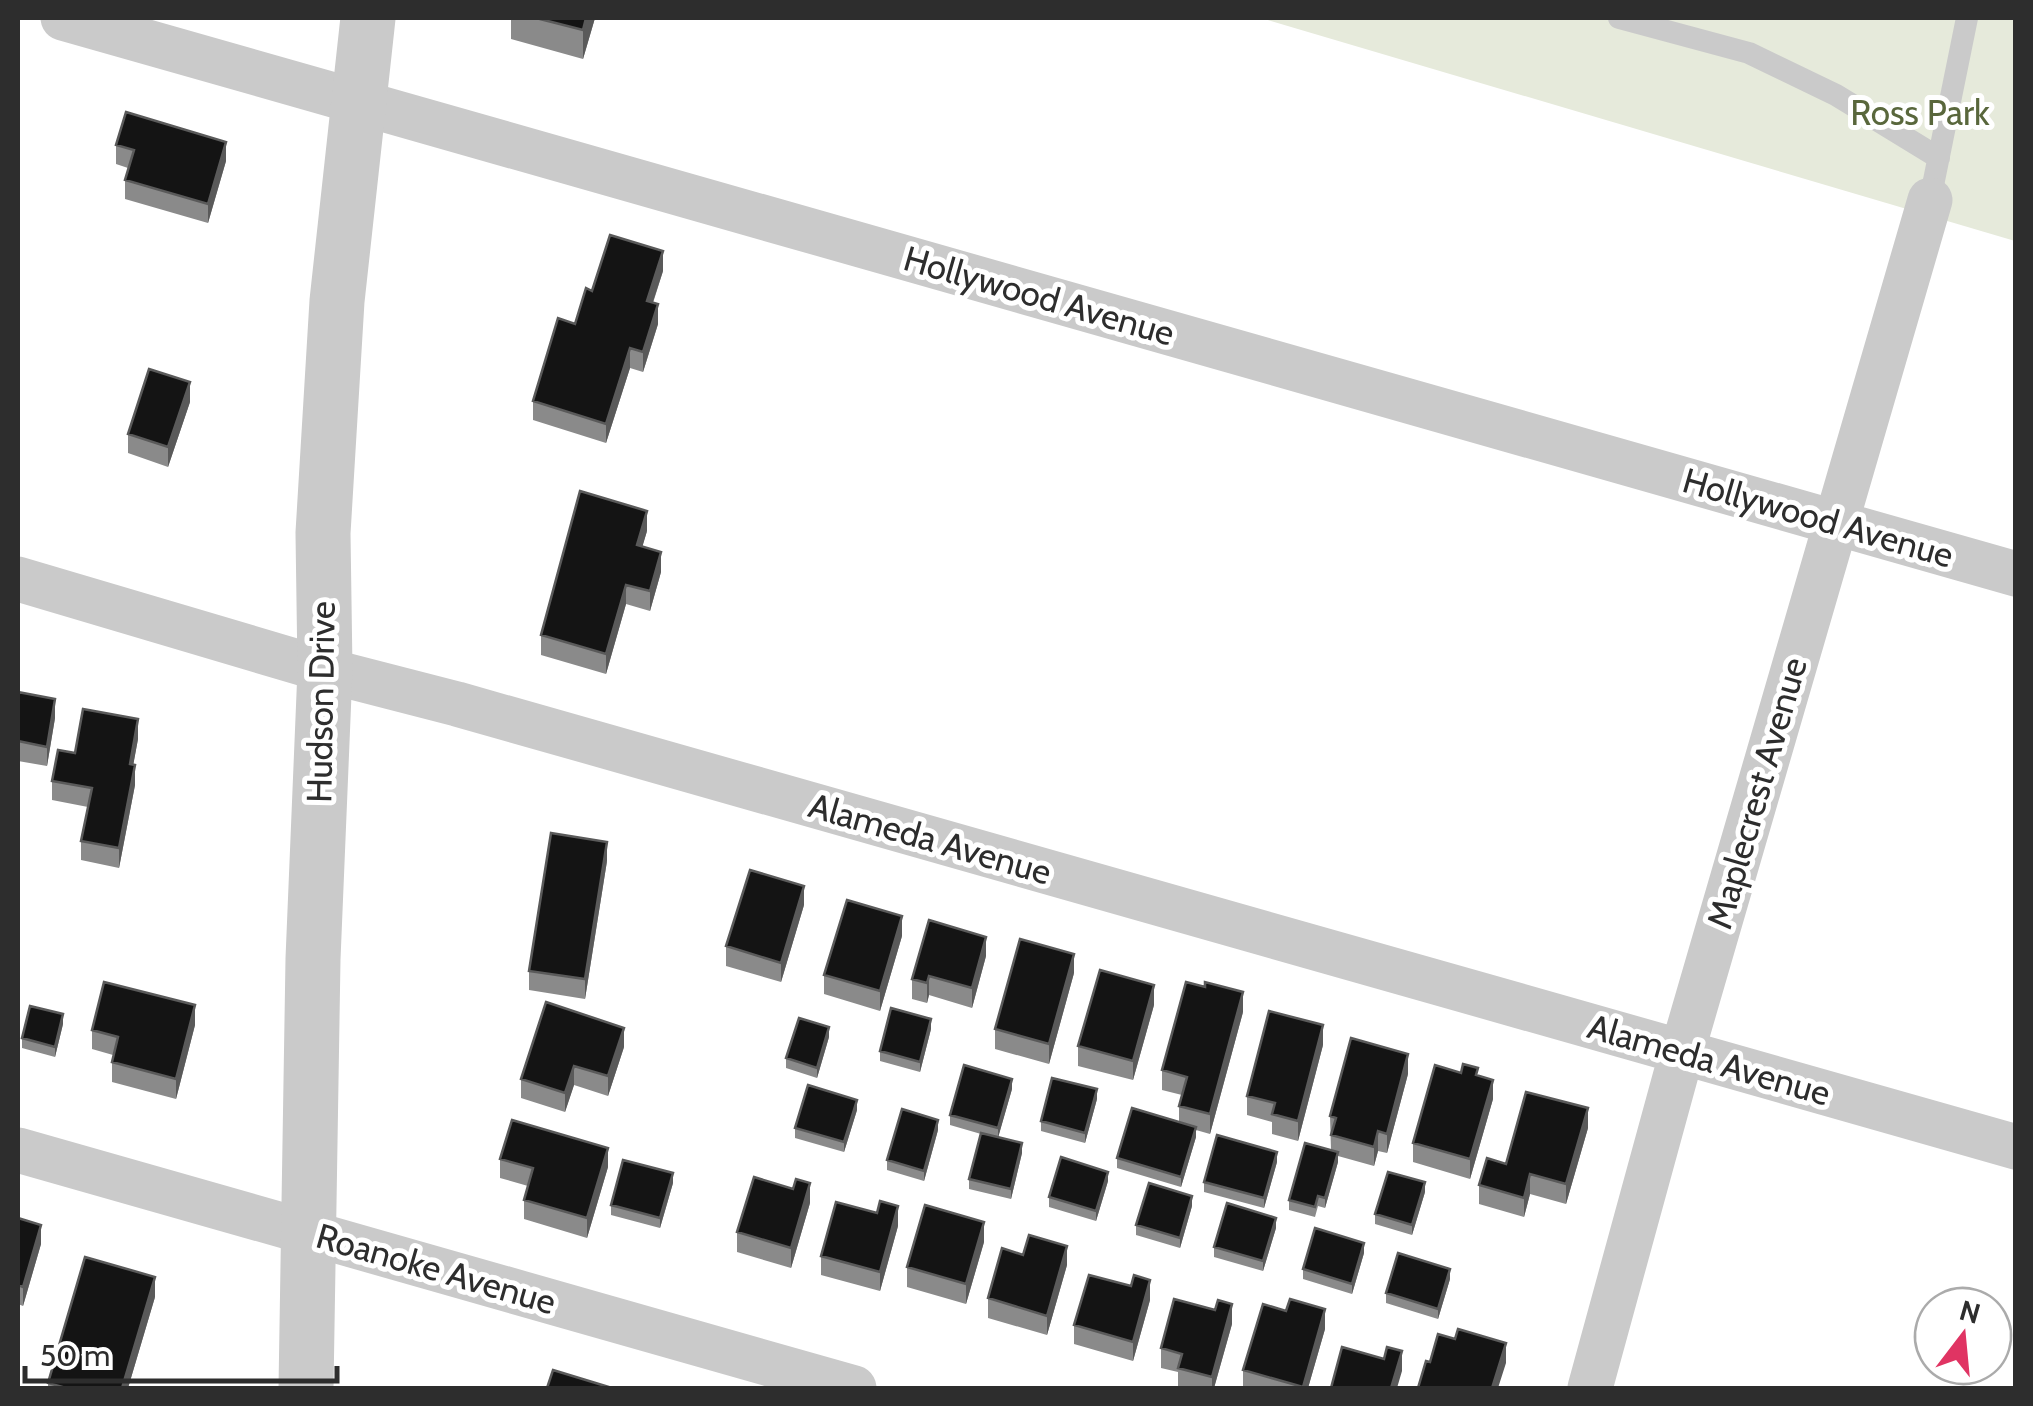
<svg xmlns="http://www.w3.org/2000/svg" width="2033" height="1406" font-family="Cabin,sans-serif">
<rect width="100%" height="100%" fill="#fff"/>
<!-- green -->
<path fill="#e6eadb" d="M1261,18H2015V241Z"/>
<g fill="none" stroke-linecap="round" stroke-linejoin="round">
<!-- service -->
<path stroke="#cacaca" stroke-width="22" d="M1619,18L1749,53L1836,95L1939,158
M1930,200L1967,18"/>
<!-- minor -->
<path stroke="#cacaca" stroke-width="45" d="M63,18L2016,574
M18,579L325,670L457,704L2016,1147
M18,1150L854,1388
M1590,1388L1682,1052L1930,200"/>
<!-- tertiary -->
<path stroke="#cacaca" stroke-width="55" d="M306,1388L313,959L325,670L323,533L337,301L368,18"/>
</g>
<!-- wall -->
<path fill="#8a8a8a" d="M511,18H595L583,59L511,39Z
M116,145L226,161L208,223L125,199V180L128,168L116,164Z
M663,271L653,303L658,324L643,372L630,368L606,443L533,420V401L592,291Z
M190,402L168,467L128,453V434Z
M647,531L642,547L661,572L650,611L626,604L606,674L541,655V635Z
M18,692L55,718L47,766L18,761Z
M138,739L133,765L135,785L119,868L81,860V841L88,807L52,800V781L75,753Z
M607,861L585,999L529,990V971Z
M804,905L781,982L726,966V946Z
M902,936L880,1011L824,994V975Z
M986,956L972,1008L929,995L927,1003L912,999V979Z
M1074,973L1049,1064L995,1049V1029Z
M1154,1005L1133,1080L1078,1066V1046Z
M1243,1012L1210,1134L1196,1130V1137L1181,1187L1117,1168V1158L1179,1123V1106L1182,1095L1162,1090V1070Z
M63,1024L55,1057L22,1048V1038Z
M195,1025L176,1099L112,1082V1062L113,1055L92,1049V1030Z
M931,1029L920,1072L880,1061V1051Z
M829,1037L817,1078L786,1068V1058Z
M1323,1045L1298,1141L1272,1134V1122L1247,1115V1096Z
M624,1047L608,1096L574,1085L565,1112L521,1098V1079Z
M1461,1073L1478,1076L1493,1099L1470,1179L1413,1162V1143Z
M1408,1074L1387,1153L1378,1151L1374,1166L1338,1156V1162L1325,1208L1318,1206L1315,1217L1289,1210V1200L1331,1150L1330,1116Z
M1012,1089L998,1137L1022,1153L1011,1199L969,1189V1179L981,1134L950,1125V1115Z
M1097,1099L1085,1143L1041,1131V1121Z
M857,1110L844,1152L795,1138V1128Z
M1588,1128L1566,1204L1530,1194L1524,1217L1479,1204V1185L1506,1164Z
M938,1130L924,1181L887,1170V1160Z
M500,1159L608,1167L587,1238L524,1219V1200L528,1186L500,1178Z
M1277,1162L1264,1208L1204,1192V1182Z
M1108,1181L1096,1221L1049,1207V1197Z
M673,1183L660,1228L611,1215V1205Z
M1425,1192L1412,1235L1375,1224V1214Z
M810,1203L791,1268L737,1252V1232Z
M1192,1206L1180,1248L1136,1235V1225Z
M18,1218L41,1244L23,1306L18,1304Z
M898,1226L880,1291L821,1275V1256Z
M1276,1228L1263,1271L1214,1257V1247Z
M984,1242L966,1304L907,1287V1267Z
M1364,1253L1352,1294L1303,1279V1269Z
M1067,1265L1047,1335L988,1318V1298Z
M1450,1279L1438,1319L1386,1303V1293Z
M1131,1286L1150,1300L1133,1361L1074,1344V1325Z
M155,1297L128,1388H48V1383Z
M1286,1311L1325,1329L1308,1388H1243V1370Z
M1232,1324L1214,1388H1178V1372L1161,1368V1348Z"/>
<!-- shaded-wall -->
<path fill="#5a5a5a" d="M586,18H595L583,59V30Z
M226,142V161L208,223V204Z
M663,251V271L647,320V301Z
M658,304V324L643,372V352Z
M630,348V368L606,443V424Z
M190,382V402L168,467V447Z
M647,511V531L637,565V545Z
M661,552V572L650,611V591Z
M626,585V604L606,674V654Z
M55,699V718L47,766V747Z
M138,719V739L130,783V764Z
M135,765V785L119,868V848Z
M607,842V861L585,999V979Z
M804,886V905L781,982V963Z
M902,916V936L880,1011V991Z
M986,937V956L972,1008V988Z
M1074,954V973L1049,1064V1044Z
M929,976V995L927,1003V983Z
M1154,985V1005L1133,1080V1061Z
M1243,992V1012L1210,1134V1114Z
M195,1005V1025L176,1099V1079Z
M63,1014V1024L55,1057V1047Z
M931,1019V1029L920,1072V1062Z
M1323,1025V1045L1298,1141V1121Z
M829,1027V1037L817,1078V1068Z
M624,1028V1047L608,1096V1076Z
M1408,1054V1074L1387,1153V1134Z
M574,1066V1085L565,1112V1093Z
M1012,1079V1089L998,1138V1128Z
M1493,1080V1099L1470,1179V1159Z
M1097,1089V1099L1085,1143V1133Z
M857,1100V1110L844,1152V1142Z
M1588,1108V1128L1566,1204V1184Z
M938,1120V1130L924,1181V1171Z
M1196,1127V1137L1181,1187V1177Z
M1378,1131V1151L1374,1166V1147Z
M1022,1143V1153L1011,1199V1189Z
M608,1148V1167L587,1238V1218Z
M1277,1152V1162L1264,1208V1198Z
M1338,1152V1162L1325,1208V1198Z
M1108,1172V1181L1096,1221V1211Z
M673,1173V1183L660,1228V1218Z
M1530,1174V1194L1524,1217V1198Z
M1425,1182V1192L1412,1235V1225Z
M810,1183V1203L791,1268V1248Z
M1192,1196V1206L1180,1248V1238Z
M898,1206V1226L880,1291V1272Z
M1276,1218V1228L1263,1271V1261Z
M984,1222V1242L966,1304V1284Z
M41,1225V1244L23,1306V1287Z
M1364,1243V1253L1352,1294V1284Z
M1067,1246V1265L1047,1335V1316Z
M1450,1269V1279L1438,1319V1309Z
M155,1277V1297L128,1388H122Z
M1150,1280V1300L1133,1361V1342Z
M1232,1304V1324L1214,1388H1212V1377Z
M1325,1309V1329L1308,1388H1303Z
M1506,1343V1363L1498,1388H1492Z
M1402,1351V1371L1397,1388H1391Z"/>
<!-- building -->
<path fill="#141414" stroke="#5a5a5a" stroke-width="2.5" d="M536,18H586L583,30Z
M126,112L226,142L208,204L125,180L134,150L116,145Z
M610,235L663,251L647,301L658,304L643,352L630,348L606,424L533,401L558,318L575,324L586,288L592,291Z
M149,369L190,382L168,447L128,434Z
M580,491L647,511L637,545L661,552L650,591L626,585L606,654L541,635Z
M18,692L55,699L47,747L18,741Z
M83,709L138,719L130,764L135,765L119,848L81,841L92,788L52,781L58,750L75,753Z
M551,833L607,842L585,979L529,971Z
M750,870L804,886L781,963L726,946Z
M847,900L902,916L880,991L824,975Z
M929,920L986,937L972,988L929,976L927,983L912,979Z
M1020,939L1074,954L1049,1044L995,1029Z
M1100,970L1154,985L1133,1061L1078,1046Z
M104,982L195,1005L176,1079L112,1062L118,1037L92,1030Z
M1186,982L1205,987V982L1243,992L1210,1114L1179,1106L1187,1077L1162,1070Z
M546,1002L624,1028L608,1076L574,1066L565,1093L521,1079Z
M30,1006L63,1014L55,1047L22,1038Z
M891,1008L931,1019L920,1062L880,1051Z
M1269,1011L1323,1025L1298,1121L1272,1114L1275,1103L1247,1096Z
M799,1018L829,1027L817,1068L786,1058Z
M1351,1038L1408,1054L1387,1134L1378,1131L1374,1147L1331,1135L1336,1118L1330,1116Z
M1463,1064L1478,1068L1476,1075L1493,1080L1470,1159L1413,1143L1435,1065L1461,1073Z
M964,1065L1012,1079L998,1128L950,1115Z
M1052,1078L1097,1089L1085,1133L1041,1121Z
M808,1085L857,1100L844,1142L795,1128Z
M1526,1092L1588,1108L1566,1184L1530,1174L1524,1198L1479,1185L1487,1158L1506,1164Z
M1132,1108L1196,1127L1181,1177L1117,1158Z
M902,1109L938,1120L924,1171L887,1160Z
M512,1120L608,1148L587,1218L524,1200L533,1168L500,1159Z
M981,1133L1022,1143L1011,1189L969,1179Z
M1217,1135L1277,1152L1264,1198L1204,1182Z
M1305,1143L1338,1152L1325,1198L1318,1196L1315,1207L1289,1200Z
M1061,1157L1108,1172L1096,1211L1049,1197Z
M623,1160L673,1173L660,1218L611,1205Z
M1388,1172L1425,1182L1412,1225L1375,1214Z
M754,1177L793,1189L796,1179L810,1183L791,1248L737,1232Z
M1149,1183L1192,1196L1180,1238L1136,1225Z
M880,1201L898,1206L880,1272L821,1256L836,1202L877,1213Z
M1227,1203L1276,1218L1263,1261L1214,1247Z
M925,1205L984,1222L966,1284L907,1267Z
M18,1218L41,1225L23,1287L18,1285Z
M1315,1228L1364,1243L1352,1284L1303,1269Z
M1029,1235L1067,1246L1047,1316L988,1298L1002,1248L1023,1255Z
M1398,1253L1450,1269L1438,1309L1386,1293Z
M85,1257L155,1277L122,1388H66L48,1383Z
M1089,1275L1131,1286L1134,1275L1150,1280L1133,1342L1074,1325Z
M1174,1299L1215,1310L1218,1300L1232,1304L1212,1377L1178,1368L1182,1354L1161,1348Z
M1290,1299L1325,1309L1303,1387L1243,1370L1263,1304L1286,1311Z
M1458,1329L1506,1343L1492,1388H1418L1426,1361L1430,1362L1438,1334L1455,1339Z
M1342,1347L1384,1359L1387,1347L1402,1351L1391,1388H1331Z
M553,1370L612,1388H547Z"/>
<g text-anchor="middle" stroke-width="10" stroke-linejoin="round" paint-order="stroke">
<!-- park labels -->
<g font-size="35" fill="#59673c" stroke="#fff">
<text x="1920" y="125">Ross Park</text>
</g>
<!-- street labels -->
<g font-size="35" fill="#2d2d2d" stroke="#fff">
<text transform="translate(1039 296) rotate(16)" y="12">Hollywood Avenue</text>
<text transform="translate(1818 518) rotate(16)" y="12">Hollywood Avenue</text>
<text transform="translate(321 702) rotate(-89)" y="12">Hudson Drive</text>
<text transform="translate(1757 793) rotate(-74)" y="12">Maplecrest Avenue</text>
<text transform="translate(930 839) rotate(16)" y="12">Alameda Avenue</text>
<text transform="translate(1709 1060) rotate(16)" y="12">Alameda Avenue</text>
<text transform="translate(436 1269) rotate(16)" y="12">Roanoke Avenue</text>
</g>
</g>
<!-- border -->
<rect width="2033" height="1406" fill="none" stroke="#2d2d2d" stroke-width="40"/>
<!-- north arrow -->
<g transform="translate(1963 1336) rotate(16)"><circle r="48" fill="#ffffff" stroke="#ababab" stroke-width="2.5"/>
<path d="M0-8L18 38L0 25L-18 38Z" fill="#e03463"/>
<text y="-15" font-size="28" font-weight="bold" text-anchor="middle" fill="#2d2d2d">N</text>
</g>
<!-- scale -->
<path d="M25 1366v15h312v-15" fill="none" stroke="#2d2d2d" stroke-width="5"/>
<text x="40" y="1366" font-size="30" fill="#2d2d2d" stroke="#ffffff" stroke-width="8" paint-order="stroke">50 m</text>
</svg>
